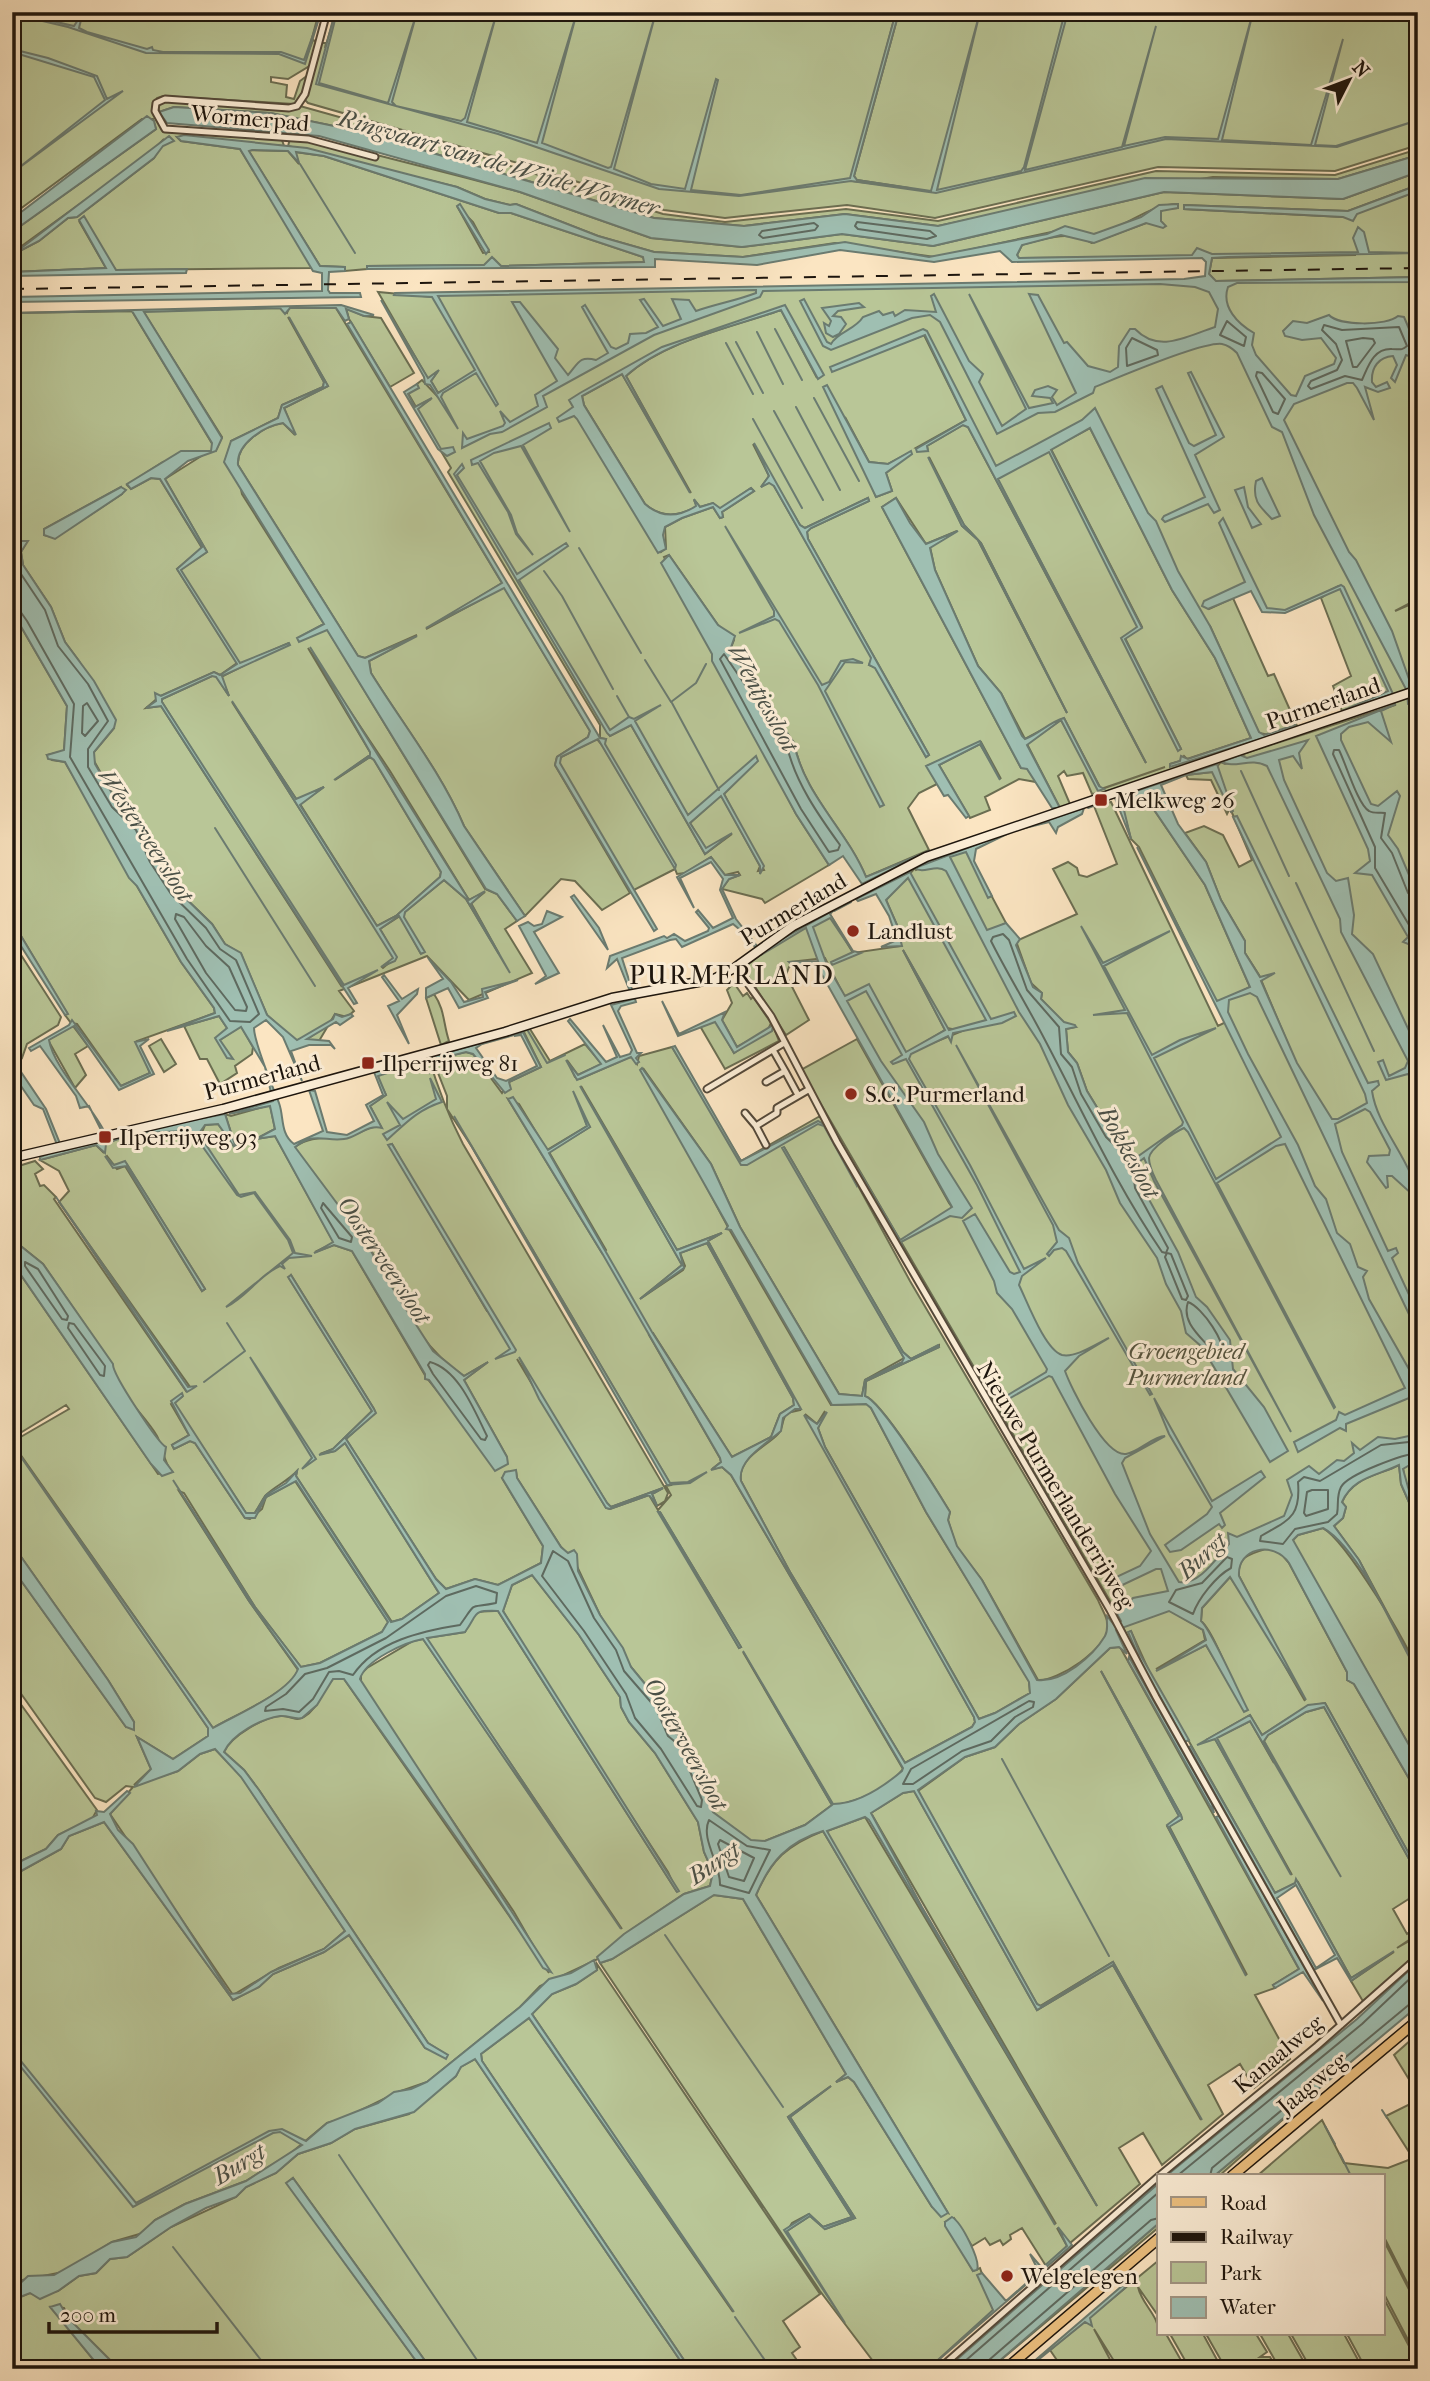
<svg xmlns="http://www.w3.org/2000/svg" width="1430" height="2381" font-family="'IM FELL French Canon',serif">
<rect width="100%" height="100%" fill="#fbe5c2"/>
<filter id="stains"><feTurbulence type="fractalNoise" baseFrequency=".00286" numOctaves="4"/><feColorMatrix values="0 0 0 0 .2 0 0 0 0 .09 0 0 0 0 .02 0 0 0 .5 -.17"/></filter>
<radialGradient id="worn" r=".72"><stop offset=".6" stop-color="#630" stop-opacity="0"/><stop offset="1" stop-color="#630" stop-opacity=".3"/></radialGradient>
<!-- green -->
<path fill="#b9c697" stroke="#6b6e52" stroke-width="2" fill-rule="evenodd" d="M12,12H319L308,53L313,40L317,42L311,65L288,79L271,77V82L287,85L286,97L294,99L300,81L308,75L302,96L294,104L163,96L157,98L153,105L161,128L167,131L281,137L284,146L177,137L181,141L240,149L313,268L116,270L79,221L106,268L12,272V255L39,241L68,218L77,217L154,158L164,139L150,153L12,253V232L156,129L153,119H142L12,215Z
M336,12H896L851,181L909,188L857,180L854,176L899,12H1418V145L1335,171L1158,167L935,218L847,205L725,218L664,210L535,168L308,103L305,100L321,43H326L325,48Z
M166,101L300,106L475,155L663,214L725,222L846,209L938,221L1156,171L1335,175L1418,149V155L1338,179L1213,177L1038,205L938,226L845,214L744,226L654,218L412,147L397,139L270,113L174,107L159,112L158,105Z
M290,139L318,140L467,178L520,192L651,238L742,247L842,234L933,246L1164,192L1343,199L1418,172V185L1348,211L1184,205V209L1343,217L1418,191V277L1215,281L1209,274L1212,258L1356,255L1019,258L1017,255L1022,245C1047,238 1068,230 1092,243L1146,223L1164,209L1178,208V204C1147,204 1125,230 1094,234C1084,235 1075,229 1061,230L935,257L835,243L743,257L654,252L598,236L516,204L510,205L485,199L457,187L288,146Z
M248,150L288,151L299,164L295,152L324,156L499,213H511L643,257L645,262L501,266L494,259L484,265L367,266V269L345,271L344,267L320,266ZM457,206L473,222L489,252L483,253Z
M1418,279V599L1395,611L1418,601V684L1410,687L1418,704V1450L1366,1461L1238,1548L1186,1597L1120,1622L1113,1606L801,1070L857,1039L949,1203L952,1207L957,1205L841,1001L845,998L825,958L790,962L795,965L789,967L786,975L809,1020L786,1035L743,968L794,930L828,911L853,953L901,946L897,925L886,900L915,868L916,870L965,846L1006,923L995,929L984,931L1125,1168L1128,1149L1112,1132L1087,1091L1077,1063L1068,1052L1066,1029L1075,1027L1064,1023L1041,999L1042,993L1031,983L1016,941L1077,914L1053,869L1068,862L1077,868L1079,875L1087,877L1117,864L1094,806L1111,802L1218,1026L1226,1022L1139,847L1131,839L1122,806L1146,798L1205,885L1250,987L1221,1002L1258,987L1296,1063L1259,975L1245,953V941L1221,900L1206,862L1185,833L1204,826L1223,835L1239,867L1252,860L1230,808L1227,814L1211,780L1188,779L1186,775L1212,772L1221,762L1225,764L1243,756L1240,755L1395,705L1392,696L1337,715L1342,711L1333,686L1351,676L1321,598L1339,586L1288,611L1264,610L1251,585L1205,605L1209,609L1233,598L1268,676L1274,674L1298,728L1105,792L1092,794L1083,773L1067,776L1064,771L1058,776L1070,804L1060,808L1027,744L1061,720L1099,790L1165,767L1101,789L1064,718L1025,739L1001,693L978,666L935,570L930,547L957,531L926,544L896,498L882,507L1021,768H1027L1036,782L1019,779L985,797L990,810L970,818L939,765L980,744L1001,779L981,742L927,766L937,784L919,793L908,808L929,850L866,877C847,831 804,795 794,743L730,650L734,640L718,625L669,555L664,557L796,814L829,865L765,903L762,899L722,889L729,879L740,875L738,872L725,875L711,857L685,873L677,874L675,869L632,891L559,763L561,757L597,739L602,745L675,868L604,744L606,739L600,738V725L448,472L451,468L416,409L431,399L416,407L408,393L418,388L417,384L422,380L437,396L477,372L438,393L431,381L438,371L428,379L378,292L432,297L433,293ZM782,308L817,378L781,310C730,328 667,340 626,376L691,493L622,374L582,396L584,405L645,504C661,518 679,517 697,506L694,500L700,507L713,503L720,509L751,488L754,491L722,512L723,517L720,518L713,507L682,518L665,527L666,548L661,552L573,399L662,348ZM925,332L995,472L1094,421L1191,611L1210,626L1259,733L1270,735L1170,764L1180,761L1184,756L1187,759L1251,738L1215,658L1172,590L1090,428L1051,449L1142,627L1125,638L1181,749L1178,750L1122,638L1138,627L1049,451L997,478L1146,763L968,427L963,425L927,446L928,451L916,448L966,420L924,335L895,346ZM845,417L869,462L888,464L911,452L886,473L892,491L876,497ZM753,444L800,525L805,528L868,498L869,501L811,528L807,531L808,539L929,755L926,757L875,667L869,665L872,658L774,486L770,482L761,487L769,476ZM929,457L964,525L981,543L1067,713L978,540L962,526ZM598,715L610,733L631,722L689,819L757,759L724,794L764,870L758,871L760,866L721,795L690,823L706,849L732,834L705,854L631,725L610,736ZM903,950L947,1028L962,1031L903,1055L945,1030Z
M280,308L287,313L289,308H336L502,583L426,629L504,587L590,731L588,737L557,757L555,765L630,893L602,910L575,881L561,879L525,916L464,826C441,772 402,723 371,673L369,661L417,635L365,658L358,656L238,465C236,444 264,426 283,423L295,435L284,408L328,386L288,317L324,382L323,387L282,405L278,418L231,441L242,494L324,624L298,638L299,641L327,629L485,889L497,894L517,921L505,929L532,973L469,1000L427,956L339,991L354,1011L347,1017L335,1014L319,1041L306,1040L325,1027L296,1041L267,1015L241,954L225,944L212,924L176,889L156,859L141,825L117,802L93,759L94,752L114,728L79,661L65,642L51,607L23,565L21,552L27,541H12V313L132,311L216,450L222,437L143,311ZM203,455L165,479L207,552L180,570L240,664L289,643L221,677L229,696L216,676H212L162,699V702L342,987L161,706L146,708L160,696L214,672L220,675L237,663L177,569L202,548L160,479L151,478L131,489L127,485L163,462ZM121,487L122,494L55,538L44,535V529ZM308,648L390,771L469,900L485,892L471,903L499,954L466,899L444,880L405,912L403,917L421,954L400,916L380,929L396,957L383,968L382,967L394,958L232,702L297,800L324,787L300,804L377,926L396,916L440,877L441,872L374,760L370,757L335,780L370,755V752Z
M346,308L364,316L381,318L414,373L390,387L349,319Z
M12,611L67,706L64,751L47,755L52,760L65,762L181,962L214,1008L215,1013L137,1041L150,1073L121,1086L77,1024L71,1023L65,1015L67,1013L12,921V769L15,759L12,757Z
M12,941L61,1017L58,1025L27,1044L22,1058L12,1052Z
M741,979L771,1023L768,1030L737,1047L722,1020L732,1003L727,990L734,983L743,996L747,993L751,999L754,996Z
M434,994C445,1010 443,1023 449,1041L441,1045L426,998Z
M219,1016L227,1028L220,1040L241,1026L253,1047L252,1054L235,1066L237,1073L220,1084L207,1059H200L184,1026Z
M716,1021L734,1053L773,1026L779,1041L725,1069L700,1026Z
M73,1026L88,1046L75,1054L86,1075L75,1088L48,1040Z
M530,1029L550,1061L585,1044L602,1064L578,1075L567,1060L575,1077L580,1079L632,1056L637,1064L639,1056L672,1047L741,1161L820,1116L910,1281L1098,1600C1101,1608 1108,1618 1108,1626C1109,1648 1057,1682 1038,1680L982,1580L956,1546L948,1520L950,1512C938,1492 881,1400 865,1396L866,1381L939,1347V1345L911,1359L903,1352L784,1147L904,1358L865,1380L862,1396L839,1394L740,1227L711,1164L643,1068L729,1229L831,1405L867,1404L871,1408L926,1512L1029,1681L1030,1693L995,1713L979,1719L825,1447L818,1428L825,1411L817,1424L805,1414L974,1717L975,1722L972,1727L905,1763L790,1572L741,1481C737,1458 766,1447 778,1434C784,1428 781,1420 787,1413L800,1410L708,1241L722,1233L677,1250L581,1086L682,1265L640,1299L683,1270L685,1266L680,1253L707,1243L793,1398L794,1405L780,1414L771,1437L732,1457L653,1333L649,1335L720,1458L721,1462L712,1469L722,1467L731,1475L903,1769C888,1788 857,1803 833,1805L743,1652L832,1805L805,1825L765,1841H751L712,1812L685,1740L674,1732L664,1707L631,1667L600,1615L575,1562L561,1547L517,1478L516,1471L502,1478L543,1546L541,1563L498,1585L475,1579L446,1589L436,1579L346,1439L375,1413L374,1409L291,1275L289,1278L372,1411L333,1449L320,1454L335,1451L345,1443L439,1593L402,1619L392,1622L296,1476L297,1471C287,1482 273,1487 265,1496C260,1503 258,1510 252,1516L246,1513L174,1403L183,1396L171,1404L189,1435L172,1445L174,1449L190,1441L195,1443L245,1518L250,1519L262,1509L266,1497L295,1481L388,1622L382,1632L320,1663L301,1667L255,1607L184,1493L179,1491L249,1601L298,1670C289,1693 235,1715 213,1728L13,1444L208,1728V1736L173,1759L137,1737L151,1769L134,1785L178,1771L200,1754L215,1749L241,1776L345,1931L324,1949L279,1968L233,1995L110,1814L133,1787L126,1786L106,1802L95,1798L12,1681V1568L126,1727L134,1722L108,1680L12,1544V1442L69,1409L66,1405L12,1438V1262L158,1474L172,1472C163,1461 163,1448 157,1436C146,1416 112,1387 112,1364L43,1264L12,1239V1168L35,1161L43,1169L35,1174L40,1186L44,1185L56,1197L54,1199L186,1391L190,1387L59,1202L69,1191L59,1171L40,1160L96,1145L103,1152L105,1144C130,1132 175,1126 200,1137L205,1125L218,1124L236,1148L225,1114L231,1116L270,1105L275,1129L256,1139L275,1136L334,1243L315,1252L334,1245L352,1251L426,1377L447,1403L507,1457L464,1380L488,1362L464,1376C417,1346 397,1293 369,1247C353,1220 303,1175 295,1147C313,1134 330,1140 349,1136C361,1134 369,1125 381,1127L370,1106L386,1095L377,1077L384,1072L418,1063L428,1072L426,1058L390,1067L428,1055C437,1086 448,1115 463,1144L668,1493L665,1501L657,1506L652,1494L663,1488L611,1507L607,1503L517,1359L606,1508L610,1509L649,1495L658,1510L671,1495L666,1486L671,1485L472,1147L447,1109V1096L431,1055L460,1049L434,1056L435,1059L466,1052L473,1054L502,1093L509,1082L541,1067L524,1032L513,1034ZM508,1099L519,1104L547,1150L587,1126L585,1120L590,1127L549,1152L606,1250L602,1253ZM392,1144L488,1311H487L389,1145ZM107,1156L114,1165L126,1163L205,1289L202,1291L125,1166L117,1169L106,1157ZM660,1512L741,1647L739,1648Z
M161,1039L176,1064L164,1072L149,1046Z
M1418,1460V1515L1406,1489L1403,1468Z
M1399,1465L1401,1484L1418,1523V1670L1359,1560L1334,1526L1343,1518L1346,1507L1342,1502C1353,1477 1377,1476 1399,1465Z
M1323,1528C1345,1540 1411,1647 1418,1673C1423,1693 1418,1739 1418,1761L1294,1544L1293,1540L1298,1535Z
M1266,1549L1278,1550L1289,1563L1347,1672V1680L1354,1684L1418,1794V1870L1325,1703L1308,1706L1262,1735L1250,1715L1206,1740L1215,1739L1292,1875L1216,1738L1250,1721L1274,1763L1264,1741L1268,1735L1306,1712L1324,1707L1418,1875V1893L1393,1909L1407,1934L1418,1928V1934L1397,1948L1418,1936V1952L1364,2003L1351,1981L1394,1952L1351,1978L1298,1882L1275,1893L1149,1671L1131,1631L1129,1632L1142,1664L1122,1626L1169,1610L1203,1630L1205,1640L1156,1669L1206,1645L1245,1711C1236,1692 1214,1631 1201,1621L1202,1608L1230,1577L1254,1612L1305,1701L1239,1576C1237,1557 1249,1554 1266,1549Z
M532,1575L579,1635L620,1697L621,1707L629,1722L655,1753L698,1822L704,1852L713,1872L710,1886L684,1894L625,1934L598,1959L540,1986L520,2007L427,2082L398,2092L345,2118L327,2123L291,2153L246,2181L185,2204L155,2220L143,2233L112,2242L63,2272L23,2280L12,2291V1876L61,1849L69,1836L104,1822L233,2000L259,1987L273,1974L324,1952L349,1935L425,2048L447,2055L428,2043L259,1790L244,1770L224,1752C231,1736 266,1715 283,1716C291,1716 296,1722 304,1717C318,1709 322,1691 333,1679H344L549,1973L514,1912L361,1685V1674L367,1668L413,1641L423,1639L622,1929L426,1638L465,1632C475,1610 474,1611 498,1611L677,1892L668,1872L558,1703L503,1611L512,1585Z
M1120,1647L1299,1969L1273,1985L1275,1988L1255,1995L1290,2059L1254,2088L1240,2064L1208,2085L1223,2114L1162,2165L1143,2133L1119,2148L1140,2184L1070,2243L1057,2228L1067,2246L1046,2266L1022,2228L1010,2235L1011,2239L1003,2245L1000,2240L990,2245L985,2238L972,2246L954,2218L945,2222L973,2271L980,2268L994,2310L928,2369H879L820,2291L600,1963L612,1959L714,1895L743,1899L846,2074L836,2082L848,2077L854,2082L932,2207L948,2213L756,1895C771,1860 787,1845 823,1831L1056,2224L828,1836L827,1831L865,1817L1097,2206L871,1813L903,1793L914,1791L1037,2010L1113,1965L1201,2120L1113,1962L1040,2006L1037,2004L918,1791L965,1757L995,1747L1019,1724L1056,1699L1110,1648ZM1101,1671L1181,1815L1182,1819L1169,1826L1247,1975L1167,1826L1179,1816ZM831,2086L790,2117L855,2218L825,2229L810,2216L787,2231L792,2223L809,2214L823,2227L852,2217L788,2117Z
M12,1692L97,1810L92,1819L58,1835L46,1849L19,1862L12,1858Z
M597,1964L820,2294L783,2321L800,2347L792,2353L803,2369H690L482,2061L481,2054L529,2018L733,2312L532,2014L552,1994L576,1984L597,1970Z
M1413,2038L1418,2046V2094L1394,2055Z
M475,2059L686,2369H431L293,2178L287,2183L422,2369H119L69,2319L64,2308L51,2307L101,2369H12L13,2300L30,2293L35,2295L58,2291L79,2276L96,2273L110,2259L127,2257L171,2227L236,2197L246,2187L276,2173L298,2154L331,2143L355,2129L409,2114L456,2076L460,2067Z
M1338,2071L1219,2176H1214Z
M1418,2100V2166L1386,2116Z
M1322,2120L1344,2163L1388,2168L1411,2159L1418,2171V2304L1383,2235V2176H1257Z
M1159,2223V2227L990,2369Z
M1383,2239L1418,2307V2359L1383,2292Z
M1159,2260V2317L1138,2287C1142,2305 1159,2315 1159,2334H1166L1186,2369H1119L1094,2329L1115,2369H1063L1050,2350Z
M1383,2297L1418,2363V2369H1366L1347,2334H1383Z
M1170,2334H1203L1222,2369H1190Z
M1206,2334H1256L1267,2352L1260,2357H1270L1277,2369H1244L1257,2362L1255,2360L1238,2369H1226Z
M1260,2334H1288L1308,2369H1280Z
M1291,2334H1344L1363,2369H1311Z"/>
<!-- water -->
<path fill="#9fbfb2" stroke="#6b7b70" stroke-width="2" fill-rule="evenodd" d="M36,12H40L39,18L74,26L83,12L79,28L87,32L147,49L152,47L153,50L163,52H281L304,60L321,12L305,64L279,54L146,53L68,27L34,19Z
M335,12H337L319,83L388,103L417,12L392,102L396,106L461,121L465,118L497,12L467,122L537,143L577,12L542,143L608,168L611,167L656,12L614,169L651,184L685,189L716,79L718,80L691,190L741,195L850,178L896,12H899L854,176L857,180L931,191L980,12L937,190L1021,171L1024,167L1065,12H1068L1025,170L1122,147L1156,26L1124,146L1165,137L1218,139L1253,12L1222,140L1311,145L1343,39L1315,145L1336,146L1418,120L1337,147L1166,139L936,193L851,181L739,196L659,189L498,134L316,84Z
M12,49L48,58L97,76L107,99L123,91L12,173L105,100L94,77L12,52Z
M174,107L271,113L397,139L412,147L654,218L744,226L845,214L938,226L1145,178L1338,179L1418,155V172L1343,199L1164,192L933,246L842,234L742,247L651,238L520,192L319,136L167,123L159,112Z
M147,116L154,121L156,129L12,232V219Z
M184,135L307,148L457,187L485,199L510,205L516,204L598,236L654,252L743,257L845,242L929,257L1047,234L1065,226L1094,234L1141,217L1159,205L1178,204V208L1161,211V221L1166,226L1163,228L1146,223L1094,243L1061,235L1022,245L1017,255L1019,258L1192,255L1197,248L1212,254L1358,252L1353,238L1358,227L1364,232L1369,252L1418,253L1228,257L1212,258L1209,274L1216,281L1418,277V282L1237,283L1228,287C1221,307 1238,324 1254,333L1252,345L1256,355L1291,395L1296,396L1305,376L1334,364L1336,358L1321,338L1302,340L1285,336L1283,331L1293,321L1307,323L1329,315C1339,326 1387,326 1398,316L1404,317L1418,350V370L1412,357L1406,355L1395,382L1391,378L1397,365L1393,356C1379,357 1371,367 1372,382L1376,387L1387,382L1390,388L1378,392L1365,387L1374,420L1357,388L1353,383H1347L1294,404L1284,420L1349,552L1356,560L1392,631L1415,696L1418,695V720L1412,705L1408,704L1407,691L1314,515L1282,432L1272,427L1237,353C1233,349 1227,345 1222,344C1203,341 1117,378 1095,387L1093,393L1055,412L1038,413L997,434L940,322L930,315L912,318L831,350L823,346L800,301L804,299L827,342L831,344C837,332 855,330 863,317L879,311L883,315L893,312L895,316L905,310L936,312L931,296L934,294L969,361L983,374L979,382L1002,426L1026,409L969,294L1029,408L1053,403L1050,398L1032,396L1035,390L1048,386L1057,390L1052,397L1057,405L1076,393L1029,294L1038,295L1064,343L1067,342L1088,366L1110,372L1118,367L1119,346L1130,329H1135C1159,354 1187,336 1215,327L1218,309L1209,292L1195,287L1160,284L763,291L760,297L654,335L543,396L547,407L502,432L490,434L462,448L463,433L467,439L503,426L505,423L500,411L510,422L538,406L535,395L557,381L512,302H520L558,349L555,358L568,375C578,364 579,355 596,360L608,353L582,307L585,305L611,347L616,349L628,343L630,334L646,333L658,327L640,300L644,299L663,326L681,319L672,299L689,300L696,311C716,304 735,301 756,293V290L438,296L498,404L496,406L476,373L443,393L441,397L458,429L430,385L425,384L424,377L381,300L428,378L439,370L431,381L438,393L475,370L432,297L394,295L395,293L1184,279L1205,276L1206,262L1202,258L1012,262L1000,251L934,262L840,250L757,265L655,259V267L367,269V266L484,265L492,257L501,266L644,262L643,257L511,213H499L324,156L296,152L299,163L288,151L252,150L249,151L320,266L345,267V271L329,272L328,290L330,293H360L361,297L12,302V297L322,291V273L313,271L240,149L181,141L177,137Z
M169,136L174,141L163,146L154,158L77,217L68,218L39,241L12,255Z
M1418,185V191L1357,214L1353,221L1343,217L1184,209V205L1348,211Z
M460,204L489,250L486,254L457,206Z
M84,216L116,270L187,269L186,273L12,276V272L106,268L79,220Z
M859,303L864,307L838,311L833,316L841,317L846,324L839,334L833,337L826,333L824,323L829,326L831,321L822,308Z
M341,305L374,315L364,316L346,309L349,319L345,321L336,308H290L285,314L280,308L144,312L222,438L216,451L188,461L165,479L207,552L181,570L240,663L289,643L290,645L222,676L229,696L216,677L212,676L162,699V702L344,985L378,970L348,988L357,1003L354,1004L161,706L146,708L156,701L155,693L161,696L214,672L220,675L237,664L177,569L202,547L160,479L151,478L131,489L127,484L181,451H211L212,443L132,311L12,313Z
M785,305L824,375L818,379L781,310C732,327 664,341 626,376L690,493L622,374L582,396L584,405L645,504C661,518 679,517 696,506L694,499L700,507L713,503L720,508L751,488L754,491L722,512L723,517L720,518L713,507L682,518L665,527L663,535L666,549L658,553L577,419L574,416L559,422L557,418L573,407L569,400L580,393L662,347Z
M289,317L328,386L284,408L296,435L283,423C264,426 236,444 238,465L358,656L365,658L417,636L369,661L371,673C402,723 441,772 464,826L525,916L517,921L497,894L486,889L327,630L299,642L297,638L324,624L224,462L231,441L278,418L282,405L323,387L324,382Z
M351,322L600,738L606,739L605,744L676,865L675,869L598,739L561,757L560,763L657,929L654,931L555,765L557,757L588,737L590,731L504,588L426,628L502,583L347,324Z
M923,329L927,331L996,466L1082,420L1095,408L1148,513L1156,521L1178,571L1210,626L1259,732L1264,735L1295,725L1296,728L1170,767V764L1180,761L1181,756L1188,759L1251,738L1215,658L1172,590L1090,428L1051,450L1142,628L1125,639L1181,749L1178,751L1121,638L1137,627L1049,452L998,479L1146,763L968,427L963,425L927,446L928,451L917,452L916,449L966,420L925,335L832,372L830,367Z
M1191,372L1224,437L1195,455L1220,510L1214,513L1208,504L1165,522L1162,519L1164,516L1205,497L1156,389L1162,386L1189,443L1194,446L1216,435L1188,373Z
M417,384L419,388L408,394L415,407L432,398L418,409L441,449L453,447L455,452L447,456L438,449L404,392Z
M827,385L869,462L888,464L911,451L912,454L886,473L892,491L876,497L823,387Z
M549,423L551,428L523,445L570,532L521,446L494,453L480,461L511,515L517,533L533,555L516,534L508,512L478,463L472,465L471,460Z
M754,443L800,525L805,528L868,498L869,501L811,528L807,532L808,539L929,755L926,757L875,668L869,665L871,658L774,486L769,483L761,487L769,476Z
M928,457L964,525L981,543L1067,713L978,540L962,526Z
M462,464L464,468L457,475L517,574L566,543L568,546L519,580L610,730L629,717L634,719L661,705L635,721L688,815L756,756L758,761L724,794L764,866L760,874V866L721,796L690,823L706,848L732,833L705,854L631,725L610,736L607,733L454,474Z
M1262,478L1280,516L1272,519C1259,506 1252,500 1256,481Z
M121,487L126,490L122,494L55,539L44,535V529Z
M1244,487L1248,507L1261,524L1252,528L1235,490Z
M896,498L910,523L926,544L958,531L930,548L935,570L978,666L1001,693L1022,736L1025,739C1039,734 1049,722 1064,718L1099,786L1104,789L1098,791L1061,720L1027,745L1060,808H1052L1027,769L1021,768L882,507Z
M1223,518L1267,608L1285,610L1341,585L1344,587L1393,694L1342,711L1388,691L1340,589L1285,613L1262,612L1251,591L1208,609L1202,606L1204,601L1245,582L1219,523Z
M725,526L822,685L829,682L841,661L853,659L863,663L845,662L825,691L884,805L880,807L818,685L779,621L775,619L739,633L774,616V611Z
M12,541H28L21,552L23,565L51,607L65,642L94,681L116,720L114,728L94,752L95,764L117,802L141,825L156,859L176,889L212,924L225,944L241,953L267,1015L297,1040L333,1019L335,1014L342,1017L351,1014L353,1016L340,1025L336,1022L307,1039L329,1041L335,1049L331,1045H309L291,1051L302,1081L283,1037L266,1020L254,1028C254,1042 273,1088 279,1103C284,1116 280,1134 294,1144L323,1131L309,1090L315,1091L327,1132L347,1135L374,1121L366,1105L383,1095L374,1072L426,1058L428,1072L418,1063L378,1076L386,1095L370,1106L382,1128C367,1124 358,1137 344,1139C325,1142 316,1131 295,1147L368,1245L381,1270L433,1351L464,1376L488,1362L464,1380L507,1457L508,1464L495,1471L429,1380L425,1379V1374L352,1251L334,1245L314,1253L333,1242L275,1136L256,1139L275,1129L270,1106L229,1114L273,1101L265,1067L241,1027L220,1040L233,1059L227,1058L215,1038L227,1028L219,1016L167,1031L215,1013L214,1008L181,962L137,886L129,878L65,762L48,759L47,755L64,750L67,706L12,611Z
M669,555L718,625L735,636L730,650L794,743C804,795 847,830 866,877L929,851L862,884L843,856L829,865L796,814L712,661V654L661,563Z
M310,647L469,900L485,891L471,904L510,973L466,899L444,880L405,912L404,917L425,952L421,954L399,916L380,929L397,957L395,961L381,967L393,958L232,701L296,799L324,787L300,805L377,926L396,916L440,877L441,872L374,760L370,757L334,780L370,755V752Z
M1396,704L1381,711L1391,742L1368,722L1349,727L1341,734V740L1371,804L1378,806L1397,791L1400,796L1388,835L1398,849L1418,896V948L1403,942L1408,937L1372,875L1355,873L1370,861L1368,849L1316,736Z
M1308,740L1299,753L1302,769L1293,756L1279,760L1284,780L1327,873L1336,881L1348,878L1354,915L1352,934L1373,954L1412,1037L1418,1038V1090L1408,1074L1386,1080L1378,1062L1383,1060L1389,1076L1405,1068L1408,1061L1341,932L1340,919L1267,766C1250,757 1236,769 1221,762L1240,755L1247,758Z
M980,741L1000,780L980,744L939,765L969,816L966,818L948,795L944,796L926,766Z
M1217,764L1233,811L1231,812L1212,772L1186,775L1161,785L1178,824L1206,862L1221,900L1245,941V953L1260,977L1275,973L1261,981L1297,1063L1332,1119H1338L1367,1103L1365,1094L1233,817L1237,816L1368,1083L1378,1081L1379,1085L1372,1091C1378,1132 1418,1165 1418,1206L1413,1195L1392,1176H1387L1388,1187L1386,1188L1367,1162L1369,1156L1389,1155L1390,1150L1370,1112L1365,1109L1335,1124L1342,1152L1388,1251L1396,1248L1398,1253L1392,1258L1418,1314V1333L1257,997L1250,993L1229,1000L1228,1012L1248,1054L1298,1145L1315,1186L1326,1199L1337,1233L1350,1244L1358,1267L1367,1271L1363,1277L1369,1299L1414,1378L1418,1390V1408L1409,1398L1346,1424V1431L1340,1428L1298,1452L1294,1442L1336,1420L1339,1412L1345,1415L1405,1388L1285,1144L1276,1146L1217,1183L1335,1407L1334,1408L1188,1132L1184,1128C1175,1132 1150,1148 1149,1158C1149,1165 1153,1174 1156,1180L1291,1432L1154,1181L1144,1158L1139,1162L1141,1185L1178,1252L1196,1297L1207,1307L1230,1340L1233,1369L1264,1407L1288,1451L1270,1462L1202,1347L1186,1333L1181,1311L1166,1284L1157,1258L1120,1203L1106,1170L1068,1105L1040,1044L1019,1012L946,871C935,863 924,875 915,868L1014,830L1084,808L1082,814L1058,827L1056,833L1049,822L1013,831L976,849L974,861L992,896L988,898L966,852L950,857L987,930L1006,923L1020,939L1016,945L1033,987L1042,993L1041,999L1064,1022L1075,1025L1076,1027L1066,1029L1068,1052L1077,1063L1087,1091L1112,1132L1137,1157L1182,1125L1183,1122L1127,1013L1093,1015L1125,1010L1081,926L1103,963L1170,931L1104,966L1152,1055L1180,1040L1216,1028L1154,1058L1216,1179L1281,1137L1137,847L1217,1001L1250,987L1205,885L1146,798L1123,806L1131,839L1115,798Z
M711,857L725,875H740L729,879L722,889L736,919L761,951L834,910L830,914L853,951L861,953L832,965L831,962L853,952L830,918L813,927L827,965L845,996L869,984L906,1052L945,1030L903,950L949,1030L986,1020L908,878L886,900L897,925L902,946L881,947L897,940L889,916L876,894L858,901L856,899L910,872L991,1019L1014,1012L1016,1016L1002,1023L953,1033L951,1042L948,1036L911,1054L909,1059L970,1165L1024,1269L1046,1258L1022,1276L1019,1285C1027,1301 1045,1350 1062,1355C1076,1358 1096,1344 1109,1338L1079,1356L1065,1371C1071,1388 1105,1457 1126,1454C1139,1452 1153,1436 1165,1436L1125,1458L1122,1463L1150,1534L1179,1582C1199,1586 1217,1557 1229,1544L1228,1533L1237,1537L1284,1516L1292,1495L1287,1480L1309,1466L1319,1474L1337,1460L1344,1461L1354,1453L1352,1443L1360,1450L1378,1437L1395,1439L1418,1434V1460L1403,1469L1418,1523L1401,1484L1399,1465C1377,1476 1353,1477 1342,1502L1346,1507L1343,1518L1334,1526L1359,1560L1418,1674C1399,1637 1358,1547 1323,1528L1298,1535L1293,1540L1418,1761V1794L1354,1684L1347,1680V1672L1289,1563C1273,1540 1237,1548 1239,1576L1306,1700L1230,1577L1202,1608L1201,1621C1211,1629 1239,1693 1248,1710L1244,1712L1206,1645L1156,1671L1206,1640L1203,1630L1169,1611L1116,1630L1127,1654L1119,1647L1110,1648L1056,1699L1019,1724L995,1747L965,1757L918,1790L1037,2004L1041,2006L1113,1962L1202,2120L1113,1965L1037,2010L914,1791L903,1793L871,1813L922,1907L1097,2206L869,1820L865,1817L827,1831L1055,2225L823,1831C787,1842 770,1862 756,1895L948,2213L941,2217L932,2207L854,2082L848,2077L836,2082L846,2074L743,1899L714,1895L612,1959L600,1963L597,1957L624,1934L684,1894L710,1886L713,1872L704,1852L698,1822L655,1753L629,1722L621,1707L620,1697L579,1635L532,1575L512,1585L503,1611L679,1891L677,1892L498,1611C471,1610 479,1613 465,1632L427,1638L621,1929L423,1639C406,1642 365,1660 360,1679L551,1972L543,1968L487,1881L344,1679H333L317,1705L302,1718C295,1720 288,1715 280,1716C261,1719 232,1734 224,1752L244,1770L259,1790L428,2043L448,2055L446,2059L425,2048L349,1935L324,1952L273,1974L259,1987L233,2000L104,1822L69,1836L61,1849L12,1876V1858L19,1862L46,1849L58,1835L97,1815L96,1811L104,1812L127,1791L130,1793L110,1814L118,1830L133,1844L230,1994L240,1993L271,1972L324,1949L345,1931L241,1777L215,1749L200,1754L178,1771L134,1787L151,1769L137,1737L173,1759L208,1736V1728L12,1444L213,1728C235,1715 289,1693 298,1669L249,1601L173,1480L255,1607L301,1667L320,1663L382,1632L388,1622L296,1481L266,1497L255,1518H245L195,1443L190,1441L174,1449L172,1445L189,1435L171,1401L182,1393L183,1396L175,1403L246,1513H255L266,1495L286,1483L297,1471L296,1476L391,1622L402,1619L439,1593L345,1443L335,1451L319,1455L333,1449L372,1411L288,1277L291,1275L374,1409L376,1413L346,1439L436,1579L446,1589L475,1579L498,1585L541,1563L543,1546L502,1478L505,1472L516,1470L517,1478L561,1547L568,1553L574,1550L577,1554L578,1571L600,1615L623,1648L631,1667L664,1707L674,1732L686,1740L713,1812L751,1840L765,1841L805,1825L832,1805L743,1651L833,1804C858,1804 883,1787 902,1771L903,1768L731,1475L722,1467L711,1470L721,1462L720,1458L602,1253L508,1099L513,1097L548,1150L587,1126L573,1091L590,1127L549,1153L652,1332L732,1457L771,1437L780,1414L794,1405L793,1398L707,1243L680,1253L684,1268L640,1299L682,1265L580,1086L677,1250L722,1233L708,1241L801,1409H795L783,1418L781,1431C768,1443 737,1459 741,1481L790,1572L905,1763L972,1727L975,1722L974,1717L804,1415L817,1424L827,1412L818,1428L825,1447L979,1719L995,1713L1030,1693L1029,1682L926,1512L871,1408L866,1404L832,1405L731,1230L726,1229L728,1226L640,1070L642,1068L711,1164L740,1227L839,1394L862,1396L865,1380L902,1362L904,1358L782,1148L784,1147L903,1352L911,1359L938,1345L939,1347L866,1381L865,1396C881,1401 938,1492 950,1512L948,1520L957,1546L982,1580L1037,1680C1062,1683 1093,1656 1105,1636C1109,1629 1106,1622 1107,1616L1115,1626L1121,1621L1117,1614L1133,1598L1168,1591L1161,1569H1156L1114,1589L1112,1579L1140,1566L1151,1551L1115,1494L1052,1377L1049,1376L1005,1401L1003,1398L1046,1372L1047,1369L1012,1309L997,1293L994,1281L963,1221L975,1214L1010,1272L1014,1274L1020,1272L977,1185L906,1059L893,1064L891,1062L902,1055L866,991L847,1001L881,1061L924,1122L938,1154L972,1208L962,1218L950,1216L901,1242L906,1256L858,1173L859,1171L900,1240L952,1207L816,964L794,967L789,962L818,961L806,928L761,955L745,934L733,924L682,947L676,939L670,940L622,958L636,1002L621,1006L618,1011L637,1053H641L636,1058L639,1062L636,1064L631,1057L577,1080L566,1060L578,1075L601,1064L568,1021L570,1019L606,1062L617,1057L603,1025L620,1057L630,1054L632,1050L611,1005L633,999L617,959L607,968L610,956L664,936L667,938L674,934L685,941L708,931L709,928L696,912L698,910L713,928L733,918L720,890L723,879L711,862L680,878L694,908L677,877Z
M574,895L599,928L608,950L571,897Z
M547,911L562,917L534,932L559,973L535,984L546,976L519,926L528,922L534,926L542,924Z
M12,921L68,1014L65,1015L12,932Z
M428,958L451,982L464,1002L483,997L482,989L518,980L485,992L488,998L459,1008L448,988L426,998V988L443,979Z
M384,975L402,999L418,989L417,994L397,1015L409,1044L388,1006L399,1001L382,977Z
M662,1001L679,1034L725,1012L722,1020L737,1047L773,1025L772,1031L734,1053L715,1022L678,1036Z
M72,1020L121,1086L150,1073L135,1042L149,1039L140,1046L154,1074L119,1090L74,1026L49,1040C54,1068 88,1101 103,1129L101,1130L89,1106L80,1108L76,1096L40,1046L31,1051L29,1048L69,1025Z
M523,1032L541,1067L509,1082L511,1089L505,1093L473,1054L466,1052L434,1060L433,1056L485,1042L476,1048L497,1078L506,1081L537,1066L521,1035L514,1036Z
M956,1045L1059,1230L1069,1238L1078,1263L1152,1394L1150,1395L1066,1251L1062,1248L1054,1250L1049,1256L1047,1254L1057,1242L1053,1225Z
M675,1046L741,1161L818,1121L825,1125L859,1183L857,1186L824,1126L818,1124L747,1165H741L672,1047Z
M12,1052L21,1056L16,1060L17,1066L46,1109L63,1151L144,1129L225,1114L235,1145L242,1146L235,1148L218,1124L205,1125L200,1132L201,1137L239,1195L255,1192L290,1240L295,1253L312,1256L289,1258L282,1264L285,1269L280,1266C259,1275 247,1297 226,1307L293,1253L288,1240L254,1193L241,1197L237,1195L200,1143L186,1131C159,1132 131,1132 106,1144L105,1153L96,1145L40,1160V1157L59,1150L43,1109L34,1105L12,1073Z
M430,1078L442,1102C417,1110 405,1124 387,1140L383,1134L400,1125L387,1102L403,1119L436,1099Z
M454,1116L670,1483L688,1482L707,1472L690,1483L667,1485Z
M392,1144L516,1350L515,1352L495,1359L510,1349L388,1145Z
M105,1156L114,1165L125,1161L205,1289L202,1291L126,1166L113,1168Z
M56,1197L188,1387L197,1386L187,1392Z
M12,1239L43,1264L113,1364C112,1374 158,1443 166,1447L164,1460L173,1472L162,1476L151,1464L12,1262Z
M250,1357L316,1459L302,1469L312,1458Z
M519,1357L607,1503L611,1507L663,1488L652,1494L657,1506L649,1495L610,1509L606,1508L539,1399Z
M1154,1398L1212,1501L1261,1471L1265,1477L1220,1513L1225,1525L1222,1528L1219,1524L1181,1550L1170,1552L1165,1545L1207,1514L1212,1507L1169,1434Z
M658,1512H660L741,1647L739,1648Z
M12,1544L108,1680L134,1722V1730L126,1727L12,1568Z
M1131,1631L1140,1654L1189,1740L1185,1742L1142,1664L1128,1632Z
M1129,1657L1212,1804L1214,1813L1128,1661Z
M1101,1671L1181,1815L1182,1819L1169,1827L1246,1976L1167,1825L1179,1816Z
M1325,1703L1418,1870V1875L1324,1707L1306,1712L1268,1735L1264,1741L1341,1877L1250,1721L1217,1738L1291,1875L1215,1739L1197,1745L1250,1715L1262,1735L1308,1705Z
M1191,1746L1275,1893L1295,1883L1296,1879L1351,1978L1394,1951L1351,1981L1337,1958L1314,1970L1189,1747ZM1296,1885L1335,1955L1316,1968L1277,1898Z
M1219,1816L1222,1820L1323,2001L1303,1972L1275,1988L1273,1985L1299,1969L1216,1817Z
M594,1960L597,1970L576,1984L552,1994L532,2014L734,2312L529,2018L481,2054L482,2061L690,2369H686L475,2059L461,2067L456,2076L414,2112L355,2129L331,2143L298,2154L276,2173L246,2187L236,2197L206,2208L171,2227L127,2257L110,2259L96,2273L79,2276L58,2291L40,2299L30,2293L12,2300V2291L28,2276L54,2275L112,2242L136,2237L155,2220L185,2204L246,2181L302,2145L280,2132L273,2133L133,2207L12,2056V2050L136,2203L269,2131L282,2129L306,2141L327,2123L378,2103L394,2092L411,2089L427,2082L520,2007L549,1979L571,1973Z
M1418,1962V2006L1214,2176H1166L1357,2019Z
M831,2086L790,2117L855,2218L825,2229L810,2216L787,2231L845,2323L784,2230L809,2214L823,2227L852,2217L788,2117Z
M293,2178L431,2369H422L286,2183Z
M1159,2183V2223L990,2369H946Z
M952,2217C962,2223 981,2261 977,2270L973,2271L945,2226V2222Z
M1058,2227L1072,2245L928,2369L993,2310L977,2275L982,2273L1006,2301L1039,2272L1030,2254L1042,2268L1067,2246Z
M1123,2285L1125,2288L1090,2318L1092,2326L1085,2322L1038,2360L1044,2369L1036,2364L1025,2369Z
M60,2304L69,2319L119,2369H101L50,2307Z"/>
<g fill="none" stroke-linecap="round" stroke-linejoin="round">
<!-- shore -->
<path stroke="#5e6a60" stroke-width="2" d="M857,222L930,231L936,236L927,239L858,229L855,226Z
M814,223L818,226L815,230L763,238L759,235L762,231Z
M1227,321L1246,337L1244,346L1220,335Z
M1324,325L1342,330L1399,327L1407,346C1401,351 1400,349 1392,349C1373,348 1368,367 1362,380L1345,376L1311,389L1308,386L1311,381L1337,370L1342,360L1336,344L1322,330Z
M1132,338L1157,350L1158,355L1127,366L1126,348Z
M1363,338L1373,339L1375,343L1357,367H1353L1346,341Z
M1257,372L1262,373L1285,399L1278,414L1273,412L1256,376Z
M12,548L17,568L45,610L58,646L88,684L108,721L88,749V767L112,807L136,830L150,862L171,894L206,928L220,949L236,960L259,1014L250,1022L230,1021L187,959L70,757L74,704L27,621L20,611L12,609
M724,654L787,746C795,782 819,816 840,845L838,850L829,852L801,809L720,659Z
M87,703L98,721L85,736L82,733L83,706Z
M1418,897L1408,893L1392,853L1381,838L1385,813C1381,812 1374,814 1369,811C1358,805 1346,764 1339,750H1334L1333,754L1375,847V868L1418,940
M176,914L184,917L206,946L229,967L247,1007L246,1011L235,1010L206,973L175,919Z
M1003,934L1009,940L1027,990L1059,1027L1061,1054L1072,1067L1081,1094L1106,1137L1132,1162L1135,1188L1168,1248L1166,1253L1162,1252C1116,1185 1083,1112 1045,1040C1028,1007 1008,975 991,941L993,937Z
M323,1203L352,1237L351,1242L339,1238L321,1208Z
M1167,1253L1171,1254L1188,1296L1186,1300L1182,1299L1165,1257Z
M25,1262L38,1269L68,1316L67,1320L62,1319L25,1266Z
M1188,1302C1202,1307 1228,1344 1222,1358H1218C1206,1340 1180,1325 1188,1302Z
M69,1323L74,1324L105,1366L104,1376L100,1375L68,1328Z
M430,1362C459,1370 474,1410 487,1436L485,1440L481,1439L433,1374L428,1365Z
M1418,1441L1381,1445L1320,1481L1304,1477L1298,1482C1301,1518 1288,1520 1261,1536L1260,1541L1283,1544L1295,1529L1328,1522L1337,1514C1339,1504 1336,1497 1341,1487C1348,1474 1404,1454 1418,1453
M1312,1490H1328V1509L1306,1516L1304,1513L1307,1492Z
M553,1551L568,1561L594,1618L616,1650L624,1671L656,1708L668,1736L679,1745L702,1800L701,1807L697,1806L661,1749L635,1718L626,1694L584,1631L542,1576Z
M1227,1557L1232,1559L1231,1568C1216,1576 1198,1599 1193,1614L1169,1602L1176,1590L1202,1583Z
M476,1586L497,1593L496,1603C467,1609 478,1600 460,1625C422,1631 376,1641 353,1675L339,1671L329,1672L313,1699L299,1712L283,1709L265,1711L266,1707L286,1694L305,1674L327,1668L386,1638L446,1596Z
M1029,1701L1034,1702L1033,1707L1015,1717L991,1741L962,1751L913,1784H903L911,1769Z
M709,1820L747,1846L770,1850L749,1893L720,1885C721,1864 700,1839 709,1820Z
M720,1840L754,1858L744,1881L729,1877L718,1844Z
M1177,2176L1362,2024L1418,1971
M1210,2176L1212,2168L1411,2003L1418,2001
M956,2369L1159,2192
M986,2369L989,2360L1151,2220L1159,2218"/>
<!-- stream -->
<path stroke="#6b7b70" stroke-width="2" d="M300,164L355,253
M775,329L802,380
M757,332L783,384
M736,342L763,393
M726,343L753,394
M814,398L859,481
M796,407L840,490
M774,411L823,500
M753,419L802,508
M579,548L641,653
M544,571L562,596L613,689
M645,660L671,702L696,683L706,664
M617,696L629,717
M672,703L719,790
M1241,771L1289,876
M1088,808L1109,800
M215,828L315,986
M1296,883L1374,1051
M834,911L851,902
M528,1031L547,1063L565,1055
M482,1044L514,1035
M204,1382L245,1351L227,1323
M1002,1759L1109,1956
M665,1935L783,2107
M1382,2110L1387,2118
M1325,2126L1335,2144
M1340,2154L1351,2176
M339,2155L483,2369
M173,2247L268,2369
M735,2317L771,2369"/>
<!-- street casing -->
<g stroke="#54493a" stroke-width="9">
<path id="street" d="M327,12L305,94L297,106L289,108L165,99L156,103L155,111L165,129L308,139L375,157
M736,967L771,1016L837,1142L1110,1610L1156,1697L1341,2025
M773,1050L785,1071
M766,1082L785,1071L798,1095
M707,1089L784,1043
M745,1113L756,1126L777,1113V1108L808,1090
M756,1126L766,1145
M1159,2176L1317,2046L1418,1957
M939,2369L1159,2176"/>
</g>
<!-- secondary casing -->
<g stroke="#1d150d" stroke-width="11">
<path id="secondary" d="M12,1158L223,1109L505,1032L612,998L714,979L736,967L793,926L926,857L1418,690"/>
</g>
<!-- primary casing -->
<g stroke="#1d150d" stroke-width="12">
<path id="primary" d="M1232,2176L1418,2020
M1006,2369L1159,2238"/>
</g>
<!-- street -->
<use href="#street" stroke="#fceed7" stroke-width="5"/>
<!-- secondary -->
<use href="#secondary" stroke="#fceed7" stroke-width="8"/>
<!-- primary -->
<use href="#primary" stroke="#eec281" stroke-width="9"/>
<!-- rail -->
<path stroke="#1d150d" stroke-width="2" stroke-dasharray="12 12" stroke-linecap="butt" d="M12,289L1418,268"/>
</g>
<!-- markers -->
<g fill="#8f2418" stroke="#fceed7" stroke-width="2.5">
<rect x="1094" y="793" width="14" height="14" rx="3.5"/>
<circle cx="853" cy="931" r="7"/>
<rect x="361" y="1056" width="14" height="14" rx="3.5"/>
<circle cx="851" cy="1094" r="7"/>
<rect x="98" y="1130" width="14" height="14" rx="3.5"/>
<circle cx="1007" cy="2276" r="7"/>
</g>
<g text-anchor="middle" stroke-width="6" stroke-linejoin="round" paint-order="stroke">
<!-- street labels -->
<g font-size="23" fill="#1d150d" stroke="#fceed7">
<text transform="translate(250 118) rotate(5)" y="8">Wormerpad</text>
<text transform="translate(1323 703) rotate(-19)" y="8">Purmerland</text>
<text transform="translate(793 909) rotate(-31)" y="8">Purmerland</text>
<text transform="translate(262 1077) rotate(-15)" y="8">Purmerland</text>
<text transform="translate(1056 1485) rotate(59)" y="8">Nieuwe Purmerlanderrijweg</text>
<text transform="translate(1278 2054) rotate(-40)" y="8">Kanaalweg</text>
<text transform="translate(1312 2083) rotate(-40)" y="8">Jaagweg</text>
</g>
<!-- poi labels -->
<g font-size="23" fill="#1d150d" stroke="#fceed7" text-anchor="start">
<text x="1115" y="808">Melkweg 26</text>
<text x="867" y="939">Landlust</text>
<text x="382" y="1071">Ilperrijweg 81</text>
<text x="865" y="1102">S.C. Purmerland</text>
<text x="119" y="1145">Ilperrijweg 93</text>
<text x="1021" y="2284">Welgelegen</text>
</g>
<!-- park labels -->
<g font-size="23" font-style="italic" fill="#54533d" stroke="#fceed7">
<text x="1186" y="1359">Groengebied<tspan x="1186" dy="26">Purmerland</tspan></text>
</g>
<!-- water labels -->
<g font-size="24" font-style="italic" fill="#4a5047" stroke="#fceed7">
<text transform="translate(499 163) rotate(16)" y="8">Ringvaart van de Wijde Wormer</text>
<text transform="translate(763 698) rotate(61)" y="8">Wentjessloot</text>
<text transform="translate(146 835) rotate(57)" y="8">Westerveersloot</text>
<text transform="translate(1129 1152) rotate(61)" y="8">Bokkesloot</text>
<text transform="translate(384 1260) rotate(56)" y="8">Oosterveersloot</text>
<text transform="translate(1202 1556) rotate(-42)" y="8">Burgt</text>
<text transform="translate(686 1744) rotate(61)" y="8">Oosterveersloot</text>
<text transform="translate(714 1863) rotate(-34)" y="8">Burgt</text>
<text transform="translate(239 2164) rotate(-31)" y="8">Burgt</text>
</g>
<!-- quarter labels -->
<g font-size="26" letter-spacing="2" fill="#1d150d" stroke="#fceed7">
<text x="732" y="984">PURMERLAND</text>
</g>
</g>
<!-- margin -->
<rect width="1430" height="2381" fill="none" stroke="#fbe5c2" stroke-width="42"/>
<rect x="14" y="14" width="1402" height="2353" fill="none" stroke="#1d150d" stroke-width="3.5"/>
<rect x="21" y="21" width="1388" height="2339" fill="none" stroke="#1d150d" stroke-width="2"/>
<!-- legend -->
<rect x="1157" y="2174" width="228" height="161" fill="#fceed7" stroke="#a39786" stroke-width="2"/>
<rect x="1171" y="2197" width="35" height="10" fill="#eec281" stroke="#a39786" stroke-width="2"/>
<text x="1220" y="2210" font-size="21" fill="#1d150d">Road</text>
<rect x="1171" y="2232" width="35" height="10" fill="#1d150d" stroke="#a39786" stroke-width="2"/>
<text x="1220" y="2244" font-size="21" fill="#1d150d">Railway</text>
<rect x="1171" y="2262" width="35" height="21" fill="#b9c697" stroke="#a39786" stroke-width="2"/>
<text x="1220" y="2280" font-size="21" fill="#1d150d">Park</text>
<rect x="1171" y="2297" width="35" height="21" fill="#9fbfb2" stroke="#a39786" stroke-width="2"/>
<text x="1220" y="2314" font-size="21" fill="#1d150d">Water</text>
<!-- north arrow -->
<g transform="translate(1349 80) rotate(48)" stroke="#fceed7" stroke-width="5" paint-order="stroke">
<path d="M0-5L12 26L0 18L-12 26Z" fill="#1d150d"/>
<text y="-10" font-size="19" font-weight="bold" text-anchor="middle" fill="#1d150d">N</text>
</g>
<!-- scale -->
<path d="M49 2322v10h168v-10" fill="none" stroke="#1d150d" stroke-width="3.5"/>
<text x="60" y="2322" font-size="21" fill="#1d150d" stroke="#fceed7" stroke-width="5" paint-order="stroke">200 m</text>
<rect width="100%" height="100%" filter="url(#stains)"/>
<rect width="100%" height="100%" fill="url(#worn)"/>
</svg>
